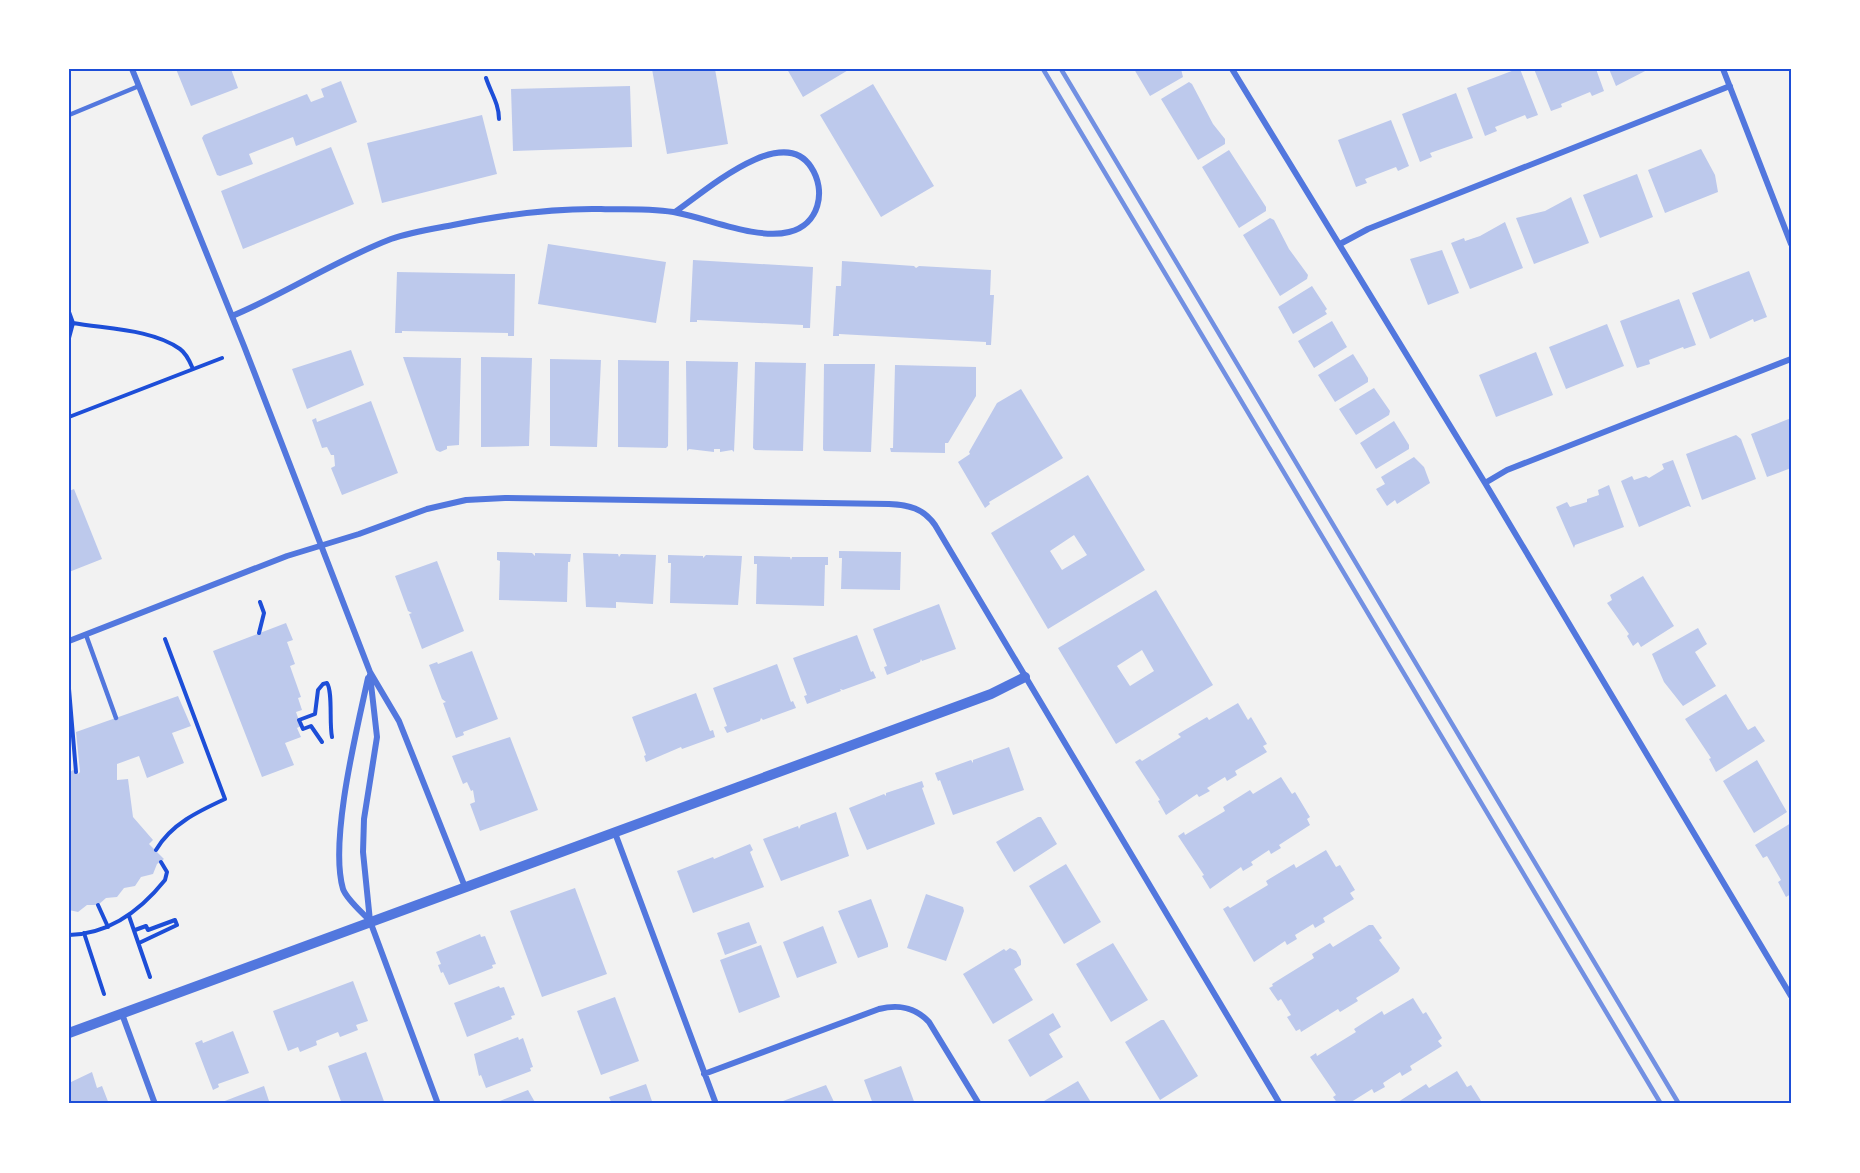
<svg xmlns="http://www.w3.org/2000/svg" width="1860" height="1173" font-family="Arial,sans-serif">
<rect width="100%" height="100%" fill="#f2f2f2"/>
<!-- building -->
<path fill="#bdc9ec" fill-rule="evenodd" d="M176,69H231L238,88L191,106Z
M652,69H715L728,144L667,154Z
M787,69H850L803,97Z
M1134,69H1181L1183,77L1150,96Z
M1517,69H1520L1538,115L1527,119L1525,115L1495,127L1497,131L1485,136L1467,88Z
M1534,69H1596L1604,91L1592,96L1590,92L1561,104L1562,107L1551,111Z
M1609,69H1649L1616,86Z
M341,81L357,122L296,146L293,137L249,154L253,164L220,176L217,175L202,138L204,135L307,94L311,102L324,97L321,89Z
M1189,82L1192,84L1213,124L1225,139V144L1198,160L1161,99Z
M873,84L934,186L881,217L820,115Z
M630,86L632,147L513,151L511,89Z
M1456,93L1473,138L1430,153L1432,157L1420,162L1402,114Z
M482,115L497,174L382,203L367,143Z
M1391,120L1409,166L1398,171L1396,167L1365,179L1367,183L1356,187L1338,140Z
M331,147L354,204L243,249L221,191Z
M1701,149L1715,175L1718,192L1665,213L1648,170Z
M1229,150L1266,207V211L1239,228L1202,167Z
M1637,174L1653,217L1600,238L1583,195Z
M1571,197L1589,243L1534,264L1516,218L1545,211Z
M1270,218L1274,220L1289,249L1308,275L1307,279L1280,296L1243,235Z
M1505,222L1523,268L1470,289L1451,243L1464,238L1465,241L1480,236Z
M548,244L666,262L656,323L538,304Z
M1442,250L1459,293L1428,305L1410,259Z
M693,260L813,267L810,328H803V325L697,320V322H690Z
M842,261L914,266L916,268L919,266L991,270L990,295H994L991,345H986V342L839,334V336H833L836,286H841Z
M1749,271L1767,317L1754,322L1753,319L1710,339L1692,293Z
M397,272L515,274L514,336H508V333L402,331V333H395Z
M1312,286L1327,309L1325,311L1327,314L1293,334L1278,307Z
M1679,299L1696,345L1684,349L1683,347L1649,360L1650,364L1637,368L1620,321Z
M1332,321L1347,347L1314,368L1298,341Z
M1607,324L1624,366L1566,389L1549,347Z
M351,350L364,385L307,409L292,369Z
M1536,352L1553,395L1496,417L1479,375Z
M1353,354L1368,378V382L1335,402L1318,375Z
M403,357L461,358L459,445L447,446V449L440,452L436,450Z
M481,357L532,358L529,446L481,447Z
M550,359L601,360L597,447L550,446Z
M618,360L669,361L668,446L666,448L618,447Z
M686,361L738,362L734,452L732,450L720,452V449H714V452L689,449L687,451Z
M755,362L806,363L803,451L755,450L753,448Z
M824,364H875L871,452L824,451L823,449Z
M895,365L976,367V396L948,443H945V453L891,452L890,448H893Z
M1374,388L1390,411L1389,415L1356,435L1339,409Z
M1021,389L1063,458L989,502L990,504L985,508L958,462L970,454L969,452L997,403Z
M371,401L398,473L342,495L331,468L335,466L334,455H331L327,447L322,448L312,420L316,418L317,422Z
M1791,418V468L1767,477L1751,434Z
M1394,421L1409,445V449L1376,469L1360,443Z
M1736,435L1741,439L1756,479L1702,500L1686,454Z
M1414,457L1424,467L1430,483L1397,504L1395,500L1387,506L1376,489L1385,484L1381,477Z
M1673,460L1691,507L1688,506L1639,527L1621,481L1632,476L1634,480L1646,476L1649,478L1664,469L1662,464Z
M1088,475L1145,570L1048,629L991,533ZM1074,535L1087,555L1062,570L1050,551Z
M1609,485L1624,527L1575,545L1574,548L1556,507L1567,502L1570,507L1587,502V499L1599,495L1598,490Z
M74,489L102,559L69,572V491Z
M839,551L901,552L900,590L841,589L842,558H839Z
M497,552L532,553L535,556V553L571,554L570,562H568L567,602L499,600L500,561L497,560Z
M583,553L618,554L619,557L621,554L656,555L653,604L616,602V608L586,607Z
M668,555L703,556V558L706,555L742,556L738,605L670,603L671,563H668Z
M754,556L790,557L791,560L792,557H828V565H825L824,606L756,604L757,564H754Z
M437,561L464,631L422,649L409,614L412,613L408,611L395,576Z
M1643,576L1674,626L1641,647L1638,642L1633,646L1627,636L1629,634L1607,603L1612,600L1610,595Z
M1156,590L1213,685L1116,744L1058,648ZM1142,650L1154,671L1130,686L1117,666Z
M939,604L956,649L922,661L921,659L920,662L887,675L884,667L887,666L873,629Z
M286,623L293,640L287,642L295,664L290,666L301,697L298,698L302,710L296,712L301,726L297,728L301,737L285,743L294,765L262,777L213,651Z
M1698,628L1707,644L1695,652L1716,686L1683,706L1664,682L1652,654Z
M857,635L871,672L873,671L876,678L843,690L840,689L841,691L807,704L804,696L807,695L793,658Z
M472,651L498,719L463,732L464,735L456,738L443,703L446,702L442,699L429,665L437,662L438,664Z
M777,664L791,702L793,701L796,708L763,720L761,718L760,721L727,733L724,727L727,726L713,688Z
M696,693L710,731L713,730L715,737L682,749L681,747L646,762L644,756L646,755L632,717Z
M1726,694L1748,730L1755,726L1765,741L1716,772L1709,759L1711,758L1685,719Z
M178,696L191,726L172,733L184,763L147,778L139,756L117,764V780L128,779L133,817L153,840L149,844L164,859L157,864L153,874L141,877L135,886L124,888L117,897L106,898L98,905H87L78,912L69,910V773L73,770L78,774L80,772L76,732Z
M1238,703L1248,720L1251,717L1267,744L1263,746L1267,752L1235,771L1237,775L1227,781L1225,777L1207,788L1210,791L1199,797L1197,794L1166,815L1158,801L1160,800L1135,762L1140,759L1142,761L1181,737L1178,734L1207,717L1209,720Z
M510,737L538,810L480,831L470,804L475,802L473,790L471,791L467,782L463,784L452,756Z
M1009,747L1024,790L953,815L940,780L938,781L935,773L971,760L973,763V760Z
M1757,760L1787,812L1754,833L1723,781Z
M1281,777L1292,794L1295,792L1310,817L1307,819L1310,825L1279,845L1281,848L1271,854L1269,850L1251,862L1253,865L1243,871L1241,867L1210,889L1202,876L1204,875L1178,836L1184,832L1185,835L1225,811L1223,807L1250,790L1253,794Z
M922,781L924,787L922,788L935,824L867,850L849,808L884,794L886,796V793Z
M836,812L849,856L781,881L763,839L798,826L799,829L801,825Z
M1038,817H1041L1057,844L1014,872L996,842Z
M1791,823V894L1786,897L1778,882L1781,880L1767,856L1763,858L1755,845Z
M750,844L753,850L750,852L764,887L693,913L677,871L713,857L714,859Z
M1326,850L1336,867L1340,865L1355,890L1350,893L1354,899L1323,918L1325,922L1315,928L1313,924L1295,935L1297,939L1287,945L1285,941L1254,962L1223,909L1228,906L1230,908L1268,885L1266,881L1294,864L1296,868Z
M1066,864L1101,922L1064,944L1029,886Z
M575,888L607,974L542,997L510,911Z
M926,894L963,907L964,911L946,961L907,948Z
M871,899L888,944V947L858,958L838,911Z
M749,922L757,943L725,955L717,933Z
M1369,925H1373L1382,938L1379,940L1400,968L1398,972L1356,998L1358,1001L1340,1012L1338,1009L1301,1032L1300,1029L1296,1031L1287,1017L1291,1015L1281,999L1278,1001L1269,988L1273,986L1272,984L1314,958L1312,954L1330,943L1333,947Z
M823,926L837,963L797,978L783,942Z
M480,934L481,937L485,936L496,964L492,965L493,968L449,985L443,972L441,973L438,965L441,964L436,952Z
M1113,943L1148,1000L1111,1022L1076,964Z
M761,945L780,997L739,1013L720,960Z
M1010,948L1016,951L1021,960V965L1014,969L1033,1000L993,1024L963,974L1004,949L1006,951Z
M353,981L368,1021L356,1025L358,1030L340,1037L338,1032L316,1041L317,1045L300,1052L298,1047L288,1051L273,1011Z
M499,986L500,988L504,987L515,1015L511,1016L512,1019L467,1037L454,1003Z
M615,997L639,1061L601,1075L577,1011Z
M1413,998L1423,1014L1426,1012L1442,1038L1438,1041L1442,1046L1410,1066L1412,1070L1402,1076L1400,1072L1383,1083L1385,1087L1374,1093L1372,1089L1348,1104H1338L1333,1097L1336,1095L1310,1057L1316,1053L1317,1056L1356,1032L1354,1029L1382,1011L1384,1015Z
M1053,1013L1061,1027L1049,1034L1063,1057L1030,1077L1008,1040Z
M1161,1020H1164L1198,1076L1160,1100L1125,1042Z
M233,1031L249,1073L218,1084L219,1087L213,1090L195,1043L202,1040L203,1043Z
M518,1037L519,1040L523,1038L533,1067L530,1068L531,1071L486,1088L481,1075L479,1076L474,1054Z
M366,1052L385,1104H342L328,1066Z
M901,1066L915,1104H873L864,1080Z
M1457,1071L1467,1087L1471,1085L1483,1104H1399L1398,1102L1426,1084L1429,1088Z
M92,1072L97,1088L102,1086L109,1104H69V1083Z
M1078,1081L1092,1104H1046L1044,1101Z
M646,1084L653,1104H612L609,1097Z
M826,1085L835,1104H775Z
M264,1086L270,1104H217Z
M528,1090L536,1104H492Z"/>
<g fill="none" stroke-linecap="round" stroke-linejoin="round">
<!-- path -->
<path stroke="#1d4ed8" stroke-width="4" d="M486,78C491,93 499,104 499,119
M69,312L73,323L69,338
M73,323C106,329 152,329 180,349C187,354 190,362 193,369
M69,417L222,358
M259,633L264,613L260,602
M69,689L76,772
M322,742L311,726L303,729L299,720L315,714L318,690L323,684L327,683C333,692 329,723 332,737
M156,850C171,824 199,811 225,799L165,639
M98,905L108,927
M129,916L150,977
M135,930L146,926L148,930L175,920L177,925L139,943
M84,933L104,994
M69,935C109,934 141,910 165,880L167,872L161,862"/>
<!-- service -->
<path stroke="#5277de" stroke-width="4.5" d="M69,115L139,86
M86,635L116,718"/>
<!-- minor -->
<path stroke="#5277de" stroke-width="6" d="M132,69L244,346L370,672L399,721L465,887
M1232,69L1485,483L1791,996
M1723,69L1791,244
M1340,244L1368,229L1730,86
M232,316C287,293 336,260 391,239C411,232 432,229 453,225C502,215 551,208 601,209C626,210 654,208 678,213C710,219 757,240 789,232C819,225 827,191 811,167C782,122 703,193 675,212
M1485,483L1507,470L1791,359
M69,641L287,556L359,534L427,509L466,500L505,498L889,504C909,505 923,508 935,525L1280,1104
M370,675L377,737L364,819L363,852L370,921L438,1104
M368,678C357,729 329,841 343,889C347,900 363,913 370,921
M615,833L716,1104
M122,1014L155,1104
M704,1074L879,1009C899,1004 915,1007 929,1022L979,1104"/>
<!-- tertiary -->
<path stroke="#5277de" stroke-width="10" d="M69,1033L991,694L1025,677"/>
<!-- rail -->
<path stroke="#7290e2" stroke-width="4.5" d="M1043,69L1661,1104
M1061,69L1679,1104"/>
</g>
<!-- border -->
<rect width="1860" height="1173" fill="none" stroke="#ffffff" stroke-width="141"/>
<rect x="70" y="70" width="1720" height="1032" fill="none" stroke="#1d4ed8" stroke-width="2"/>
</svg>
